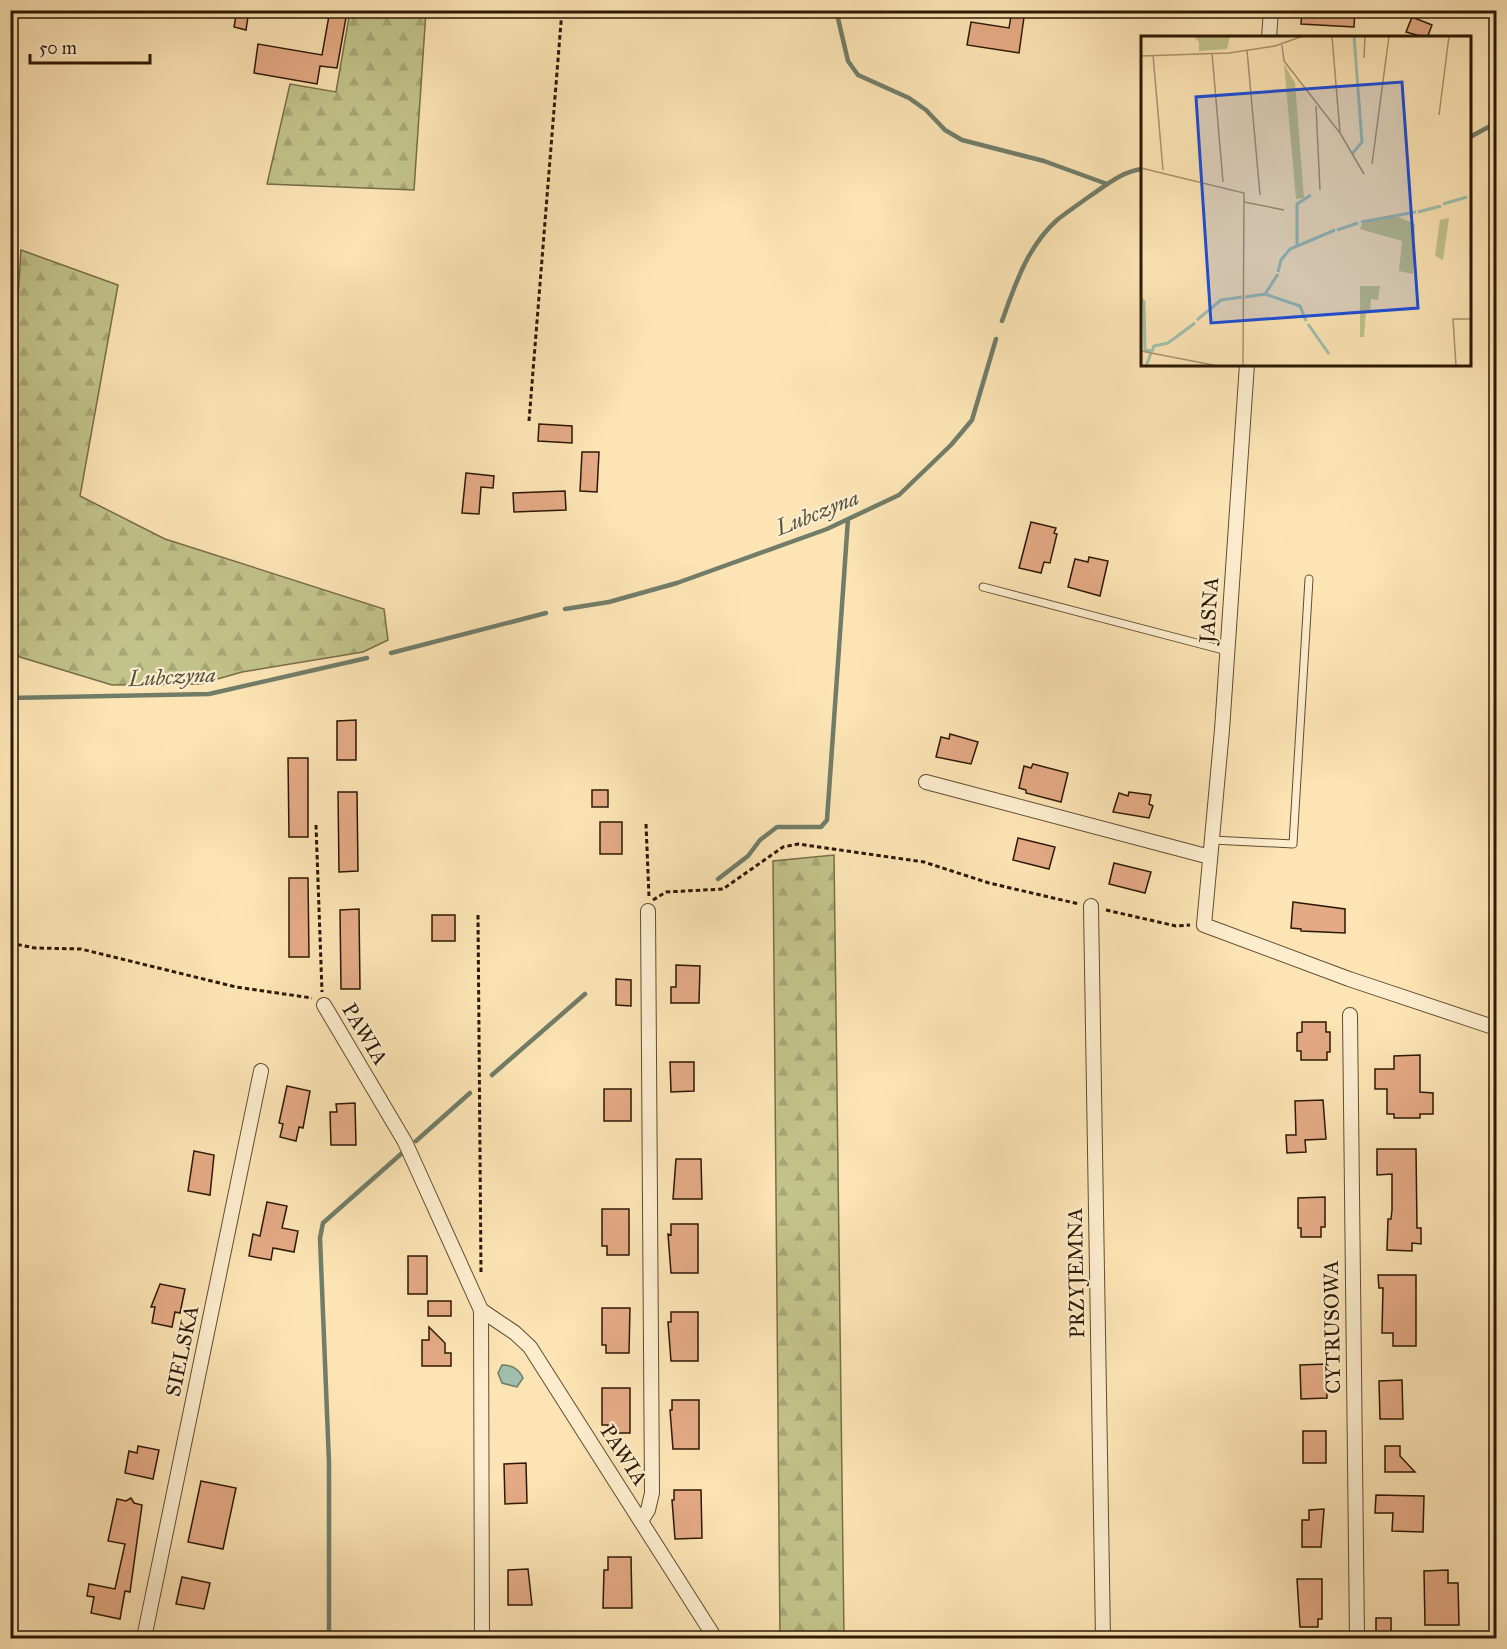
<svg xmlns="http://www.w3.org/2000/svg" width="1507" height="1649" font-family="'IM FELL Great Primer',serif">
<defs>
<pattern id="forest-firs" width="22" height="20" patternUnits="userSpaceOnUse" patternTransform="scale(1.5)"><rect width="22" height="20" fill="#c2c38a"/><path d="M5 1l3.5 6h-7zM16 11l3.5 6h-7z" fill="#a7a775"/></pattern>
</defs>
<rect width="100%" height="100%" fill="#fce4b4"/>
<filter id="stains"><feTurbulence type="fractalNoise" baseFrequency=".00333" numOctaves="4"/><feColorMatrix values="0 0 0 0 .2 0 0 0 0 .09 0 0 0 0 .02 0 0 0 .5 -.17"/></filter>
<radialGradient id="worn" r=".72"><stop offset=".6" stop-color="#630" stop-opacity="0"/><stop offset="1" stop-color="#630" stop-opacity=".3"/></radialGradient>
<!-- forest -->
<path fill="url(#forest-firs)" stroke="#786e46" stroke-width="1.5" d="M350,11H426L414,190L267,184L290,84L336,92Z
M21,250L118,285L80,496L165,539L384,609L388,640L363,652L242,672L200,684L112,685L20,657L10,648V423Z
M834,855L844,1638H780L773,861Z"/>
<!-- water -->
<path fill="#9fbfae" stroke="#717d69" stroke-width="1.5" d="M502,1365C511,1365 519,1369 523,1378L517,1387L502,1383L498,1373Z"/>
<g fill="none" stroke-linecap="round" stroke-linejoin="round">
<!-- stream -->
<path stroke="#717d69" stroke-width="4.5" d="M836,10L848,61L858,75L909,98L926,110L945,130L962,140L1044,161L1107,184
M1470,137L1496,123
M1002,321C1015,285 1027,247 1057,220C1067,212 1079,204 1090,196C1106,185 1123,171 1142,169
M565,609L609,602L677,583L827,529L899,495L951,445L972,420L996,339
M391,653L546,613
M10,698L209,694L367,658
M718,879L748,856L760,840L777,827H821L827,820L848,519
M492,1075L585,994
M416,1141L470,1093
M329,1638V1463L320,1238L323,1223L401,1154"/>
</g>
<!-- building -->
<path fill="#e4aa85" stroke="#2d1902" stroke-width="1.5" d="M237,10H249L246,30L234,27Z
M330,10L347,12L337,68L320,66L317,84L254,73L258,44L322,55Z
M1012,10H1025L1019,53L967,45L971,22L1009,28Z
M1302,10H1355L1354,27L1301,24Z
M1412,17L1432,25L1427,38L1406,32Z
M539,424L572,426V443L538,441Z
M582,452H599L597,492L580,491Z
M466,473L494,476L493,488L481,487L479,514L462,513Z
M565,491L566,510L514,512L513,493Z
M1031,522L1056,528L1054,533L1057,534L1050,563L1044,562L1041,573L1019,568Z
M1089,557L1108,561L1100,596L1068,587L1075,559L1088,562Z
M356,720V760H337V721Z
M950,734L978,742L971,764L936,757L941,737L949,739Z
M288,758H308V837H289Z
M1033,764L1068,773L1061,802L1026,793V790L1019,788L1024,766L1031,768Z
M592,790H608V807H592Z
M338,792H357L358,871L339,872Z
M1129,792L1151,795L1149,804L1153,806L1149,818L1113,812L1119,793L1128,796Z
M600,822H622V854H600Z
M1018,838L1055,847L1049,869L1013,860Z
M1114,863L1151,872L1145,893L1109,884Z
M289,878H308L309,957H289Z
M1293,902L1345,909V933L1301,931V929L1291,928Z
M359,909L360,989H341L340,910Z
M432,915H455V941H432Z
M676,965L700,966L699,1003H671V987H676Z
M616,979L631,980V1006L616,1005Z
M1302,1022H1326V1032H1330V1052H1327V1060H1301V1051H1297V1033L1302,1032Z
M1420,1055V1092L1433,1093V1114H1420V1118H1394V1114H1387V1089H1375V1069H1394V1056Z
M670,1062H694V1091L671,1092Z
M287,1086L310,1091L303,1128L299,1127L296,1141L280,1137L283,1124L279,1123Z
M604,1089H631V1121H604Z
M1323,1100L1326,1139L1305,1140L1306,1152L1287,1153L1286,1135H1296L1295,1101Z
M355,1103L356,1145H331L330,1112H337L336,1104Z
M1377,1149H1416L1417,1228H1421V1244L1412,1243V1251L1387,1250L1388,1219H1391L1392,1210V1174L1377,1175Z
M194,1151L214,1155L210,1195L188,1191Z
M676,1159H701L702,1199H673Z
M1325,1197V1227H1321V1237H1301V1228H1298V1198Z
M267,1202L287,1206L282,1228L298,1231L294,1252L273,1248L271,1260L249,1256L253,1234L260,1236Z
M602,1209H629V1255H607V1246H602Z
M671,1224H698V1273H671L668,1234L671,1235Z
M408,1256H427V1294H408Z
M1378,1275H1416V1346H1393V1333H1382L1383,1288H1379Z
M160,1284L185,1289L180,1313L175,1312L172,1327L152,1323L155,1307H151Z
M428,1301H451V1316H428Z
M602,1308H630L629,1353H606V1345H602Z
M671,1312H698V1361H671L668,1322H671Z
M429,1327L445,1343V1353H451V1366H422V1340H429Z
M1326,1364L1327,1398L1301,1399L1300,1365Z
M1402,1380L1403,1419H1380L1379,1381Z
M602,1388H630V1433H608V1425H602Z
M672,1400H699V1449H673L670,1410H672Z
M1303,1431H1326V1463H1303Z
M138,1446L159,1450L153,1479L125,1473L129,1451L137,1453Z
M1385,1446H1400V1456L1415,1472H1385Z
M526,1463L527,1503L505,1504L504,1464Z
M201,1481L236,1488L223,1549L188,1542Z
M674,1490H701L702,1538L675,1539L672,1500H674Z
M1376,1495L1424,1496L1423,1532L1392,1531L1393,1513H1375Z
M131,1498L134,1503L142,1505L130,1592L125,1591L120,1619L91,1613L94,1597L87,1596L89,1584L115,1589L125,1544L108,1541L117,1499L126,1501Z
M1324,1509L1321,1547H1302V1520H1309V1510Z
M608,1557H631L632,1608H603L604,1570H608Z
M528,1569L532,1605H508V1570Z
M1448,1570V1583H1458L1459,1625H1425L1424,1571Z
M182,1577L210,1583L204,1609L176,1604Z
M1297,1579H1322V1619H1318V1627H1300Z
M1376,1618H1391V1638H1376Z"/>
<g fill="none" stroke-linecap="round" stroke-linejoin="round">
<!-- service casing -->
<g stroke="#614c2e" stroke-width="9">
<path id="service" d="M983,587L1227,651
M1212,840L1293,844L1309,579"/>
</g>
<!-- minor casing -->
<g stroke="#614c2e" stroke-width="16">
<path id="minor" d="M1269,38L1271,10
M1247,364L1222,730L1204,925L1349,979L1496,1028
M926,782L1210,857
M1091,906L1103,1638
M324,1005L405,1142L481,1310L482,1638
M1350,1015L1357,1638
M481,1310L515,1333L530,1347L715,1638
M641,1521L648,1510L652,1493L648,911
M144,1638L261,1071"/>
</g>
<!-- path -->
<path stroke="#2d1902" stroke-width="3" stroke-dasharray="4.5 3" stroke-linecap="butt" d="M529,421L562,10
M646,824L649,897
M316,825L322,992
M653,900L666,892L723,889L783,847L798,844L924,862L989,883L1079,904
M1106,910L1176,926L1190,925
M478,915L481,1273
M10,943L35,948L81,949L236,987L312,998"/>
<!-- service -->
<use href="#service" stroke="#fdedce" stroke-width="7"/>
<!-- minor -->
<use href="#minor" stroke="#fdedce" stroke-width="14"/>
</g>
<g text-anchor="middle" stroke-width="4.5" stroke-linejoin="round" paint-order="stroke">
<!-- street labels -->
<g font-size="21" fill="#2d1902" stroke="#fdedce">
<text transform="translate(1209 610) rotate(-86)" y="7">JASNA</text>
<text transform="translate(365 1034) rotate(59)" y="7">PAWIA</text>
<text transform="translate(1076 1273) rotate(-91)" y="7">PRZYJEMNA</text>
<text transform="translate(1332 1327) rotate(-91)" y="7">CYTRUSOWA</text>
<text transform="translate(182 1351) rotate(-78)" y="7">SIELSKA</text>
<text transform="translate(624 1455) rotate(57)" y="7">PAWIA</text>
</g>
<!-- water labels -->
<g font-size="22" font-style="italic" fill="#55533e" stroke="#fdedce">
<text transform="translate(817 512) rotate(-22)" y="8">Lubczyna</text>
<text transform="translate(172 676) rotate(-3)" y="8">Lubczyna</text>
</g>
</g>
<!-- overview -->
<g transform="translate(1141 36)">
<rect width="330" height="330" fill="#fce4b4"/>
<path d="M52,0H89L86,13L58,15V6ZM143,28L154,47L163,162L155,163ZM255,180L274,188L272,238L258,235L261,205L219,193L221,187ZM308,182L302,224L294,220L299,184ZM219,250H239L237,264L230,263L229,275H225L223,301H219Z" fill="#c2c38a"/>
<path fill="none" stroke="#9fbfae" stroke-width="3" d="M211,118L221,106L213,0M302,168L326,161M277,176L300,170M220,186L275,176M196,194L217,187M156,209V168L170,159M137,236L140,224L149,213L194,194M124,258L159,270L165,285M104,261L124,258L137,238M0,263L3,266L4,314L10,315M56,284L80,264L101,261M167,288L188,318M5,330L13,310L27,307L54,287"/>
<path fill="none" stroke="#a9936d" stroke-width="1.5" d="M191,0L199,97L223,138M141,9L143,25L199,97M106,14L119,159M71,17L82,146M12,19L22,134M0,20L88,17L134,10L162,0M223,22L224,0M175,70L179,154M298,79L308,0M231,128L248,0M0,132L103,157L102,330M103,166L143,174M0,315L77,330M315,330L312,283H330"/>
<path fill="#1d4ed8" fill-opacity="0.15" stroke="#1d4ed8" stroke-width="3" d="M261,46L277,272L70,287L55,61Z"/>
<rect width="330" height="330" fill="none" stroke="#2d1902" stroke-width="3"/>
</g>
<!-- margin -->
<rect width="1507" height="1649" fill="none" stroke="#fce4b4" stroke-width="36"/>
<rect x="12" y="12" width="1483" height="1625" fill="none" stroke="#2d1902" stroke-width="3"/>
<rect x="18" y="18" width="1471" height="1613" fill="none" stroke="#2d1902" stroke-width="1.5"/>
<!-- scale -->
<path d="M30 54v9h120v-9" fill="none" stroke="#2d1902" stroke-width="3"/>
<text x="39" y="54" font-size="18" fill="#2d1902" stroke="#fdedce" stroke-width="4.5" paint-order="stroke">50 m</text>
<rect width="100%" height="100%" filter="url(#stains)"/>
<rect width="100%" height="100%" fill="url(#worn)"/>
</svg>
